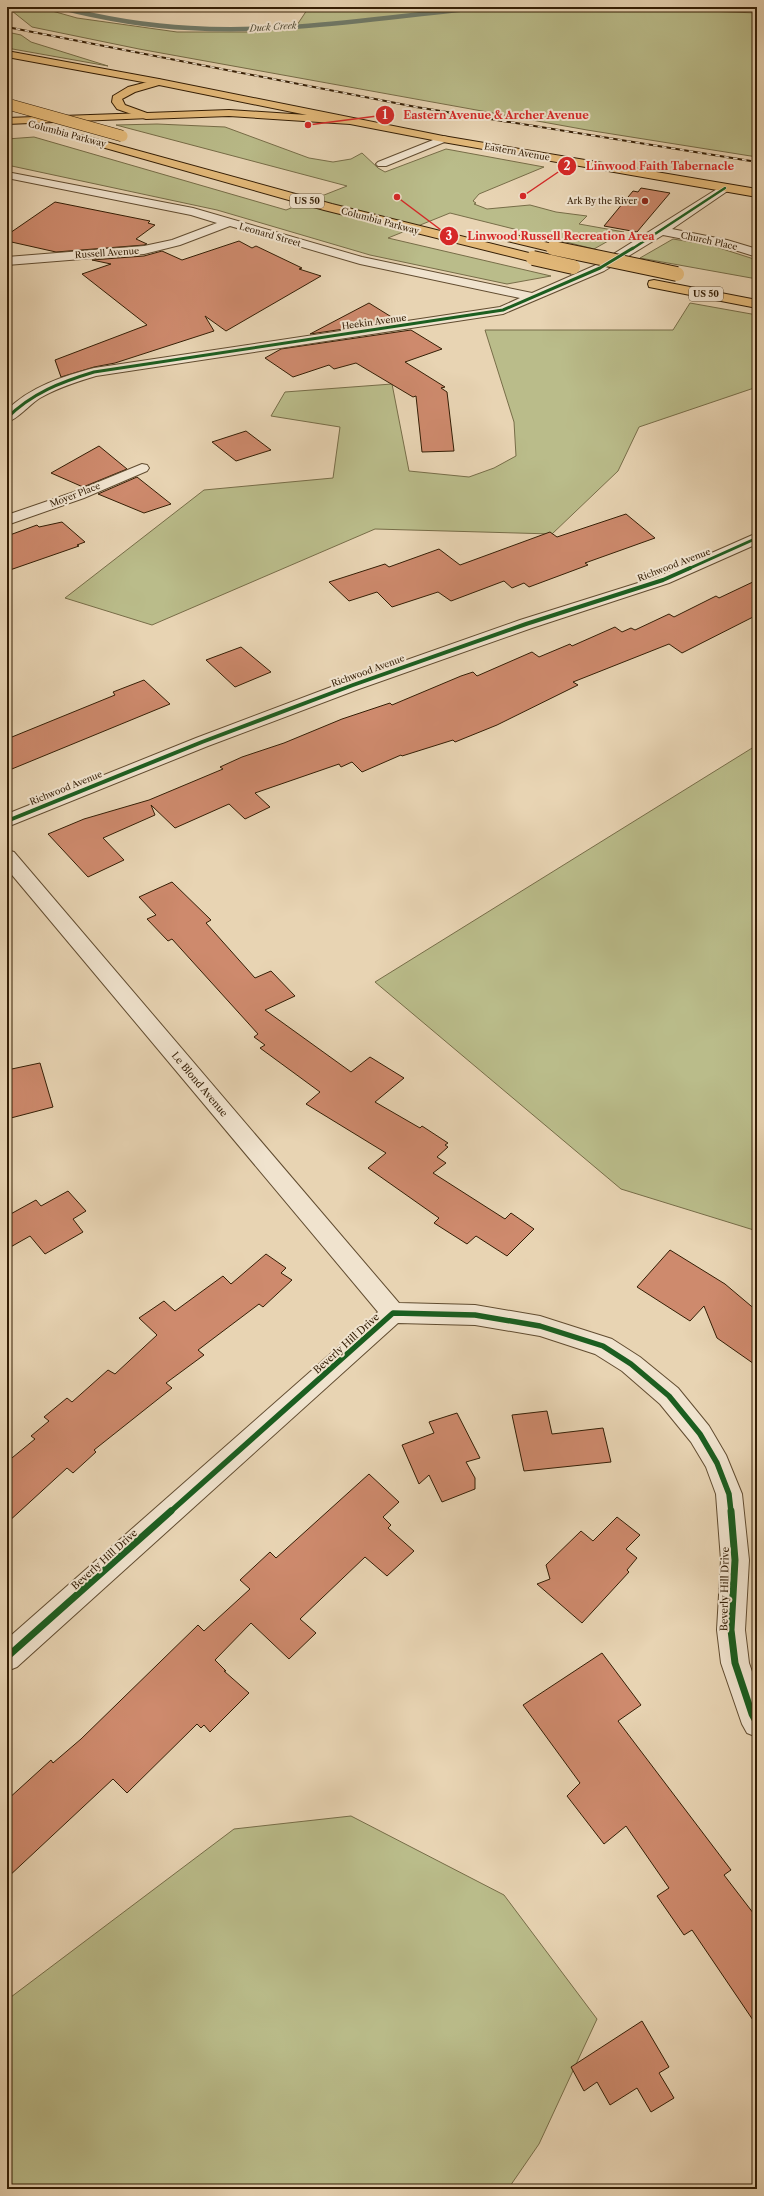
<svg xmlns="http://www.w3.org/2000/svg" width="764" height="2196" font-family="'Libre Caslon Text',serif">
<rect width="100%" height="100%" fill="#e8d4b3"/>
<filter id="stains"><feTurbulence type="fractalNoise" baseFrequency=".005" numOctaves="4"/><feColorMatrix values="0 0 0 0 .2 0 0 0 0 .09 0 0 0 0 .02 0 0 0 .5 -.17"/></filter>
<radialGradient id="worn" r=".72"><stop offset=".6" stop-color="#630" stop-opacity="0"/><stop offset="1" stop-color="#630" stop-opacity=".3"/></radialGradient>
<!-- green -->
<path fill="#babc8a" stroke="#776d48" d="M7,7H38L77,18L177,32H253L295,28L309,7H605L757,13V157L587,130L139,49L32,27Z
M7,32L21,35L31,42L108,66L7,48Z
M157,124L225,127L309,158L333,162L351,159L362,153L378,168L385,172L446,149L544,167L479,194L473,201L476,203L474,204L487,209L530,205L556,212L587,216L579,224L624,232L594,249L450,213L388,238L551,276L507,284L370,255L217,210L7,165V139L34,137L286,210L347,186L116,125Z
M673,239L710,245L757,260V279L640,258Z
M690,303L757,315V387L639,427L618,471L552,534L375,529L152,625L65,598L204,490L333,478L340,427L271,416L285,392L392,384L409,471L469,477L494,468L516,456L514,422L485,330H673Z
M757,745V1231L621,1189L375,982Z
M351,1816L504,1895L597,2019L539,2144L508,2189H7V2000L234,1829Z"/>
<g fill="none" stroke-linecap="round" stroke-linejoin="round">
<!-- stream -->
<path stroke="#6f7a69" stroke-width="4.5" d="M58,7C101,18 145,26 190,28C289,34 390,16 489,7
M742,7H757"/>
</g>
<!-- building -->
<path fill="#ce8a6d" stroke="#341e05" d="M641,188L670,193L637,232L604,226L633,191L638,192Z
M55,202L150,221L148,223L155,225L136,239L147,244L144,245L56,252L7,241V235Z
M239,241L252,248L256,246L302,268L299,269L321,276L226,331L205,316L214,331L115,363L94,367L61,377L55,360L147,325L82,274L111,264L92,260L144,256L162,251L182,260Z
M369,303L398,321L310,334Z
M411,330L442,349L405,362L445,387L441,388L447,392L454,451L422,452L416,396L413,397L356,363L334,369L329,365L293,377L265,358L281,349Z
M246,431L271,450L236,461L212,442Z
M99,446L127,469L83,487L51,473Z
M137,477L171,504L144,513L98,494Z
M626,514L655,538L585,563L588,565L529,587L524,583L512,588L504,581L451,601L438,592L392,607L377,592L349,601L329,582L385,564L389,567L439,549L460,565L550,532L557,537Z
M62,522L85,542L77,545L79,546L7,571V536L37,525L39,527Z
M757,580V615L682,653L669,644L573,682L578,685L497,725L455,742L453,740L402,756L401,755L362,772L352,762L341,767L339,764L255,793L270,807L245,819L229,804L175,828L151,805L155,815L103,838L124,860L88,877L48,834L84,819L149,800L223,769L220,767L242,757L284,743L342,719L390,703L392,705L461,676L473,672L477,676L532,652L539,657L570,644L572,646L615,627L622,632L631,628L635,630L669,614L674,617L716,596L719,598Z
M241,647L271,672L235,687L206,660Z
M144,680L170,704L7,771V739L115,695L113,692Z
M172,882L211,920L206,923L255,978L271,971L295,996L265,1010L351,1072L370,1057L404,1078L375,1102L420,1128L422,1126L448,1143L445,1145L448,1147L437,1157L446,1163L433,1173L505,1219L511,1213L534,1229L507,1256L476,1236L467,1244L434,1223L439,1218L368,1168L386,1153L306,1104L320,1092L260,1048L265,1045L254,1037L258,1034L172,939L168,941L147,919L156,915L139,897Z
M40,1063L53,1107L7,1119V1070Z
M68,1191L86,1211L73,1219L83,1232L45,1254L30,1236L7,1249V1216L36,1200L41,1206Z
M670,1250L725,1284L757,1311V1366L717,1338L704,1306L690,1321L637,1287Z
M266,1254L286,1268L281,1273L292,1280L263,1307L259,1304L198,1350L204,1355L166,1383L172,1388L94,1450L96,1452L73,1473L67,1468L7,1523V1462L35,1439L31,1436L49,1421L44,1417L67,1398L72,1402L108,1370L115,1374L157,1335L139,1318L164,1301L175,1311L223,1276L231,1284Z
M547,1411L552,1434L603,1428L611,1462L524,1471L512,1415Z
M457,1413L480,1458L466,1462L475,1478V1489L442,1502L429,1475L419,1484L402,1445L434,1433L429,1422Z
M369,1474L399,1502L383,1517L391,1525L388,1528L414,1551L387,1576L365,1557L300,1619L316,1633L289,1659L251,1623L215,1660L226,1671H224L249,1693L210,1732L204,1725L201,1728L197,1724L127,1793L113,1779L7,1878V1800L51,1760L53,1763L81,1739L198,1625L204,1631L250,1589L240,1580L270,1552L276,1558Z
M617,1517L640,1535L626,1549L637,1558L627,1570L629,1572L582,1623L537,1584L550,1579L546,1565L581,1531L593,1541Z
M602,1653L641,1705L618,1721L731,1870L724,1875L757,1918V2026L692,1930L684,1935L657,1896L669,1888L626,1826L604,1844L567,1796L580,1783L523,1705Z
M642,2021L669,2067L659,2073L674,2098L651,2112L637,2088L610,2105L597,2082L584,2091L571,2067Z"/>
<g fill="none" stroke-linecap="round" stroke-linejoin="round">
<!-- minor casing -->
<g stroke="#614c30" stroke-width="2">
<path id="minor" d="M443,136L447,137L449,139L447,141L386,166H378L376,164L378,162Z
M7,172L193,208L362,257L532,293L596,265L725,184L731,188L729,190L672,229L727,240L757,249V257L725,247L663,235L604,271L503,314L96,376C76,382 57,388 40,398C30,404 17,420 7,422V410C30,387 63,376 94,368L500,307L520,298L360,264L230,226L180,245L144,254L7,265V257L144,246L172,240L217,223L191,215L7,178Z
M142,464L147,465L149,468L147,471L84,498L7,525V515L74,492Z
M757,533V544L669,583L532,628L359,689L208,746L7,827V814L196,738L347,681L520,620L657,577Z
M7,850L14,852L399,1303L475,1305L540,1316L612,1339L640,1357L678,1388L709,1426L726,1455L742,1494L749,1560L745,1630L749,1663L757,1686V1737L747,1733L742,1724L721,1663L717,1630L721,1560L716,1494L706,1467L691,1442L660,1404L622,1371L595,1354L540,1336L475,1325L398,1323L17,1667L7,1671V1639L378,1312L7,869Z"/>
</g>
<!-- primary casing -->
<g stroke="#341e05" stroke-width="2">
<path id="primary" d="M159,79L443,136L757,189V197L443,142L350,124L229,116L146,119L117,109L112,102L113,96L128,87ZM159,85L307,115L229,110L147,113L125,105L122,99L135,92Z"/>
</g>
<!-- motorway casing -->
<g stroke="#341e05" stroke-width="2">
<path id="motorway" d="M7,51L159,79L164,82L159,85L7,57Z
M146,113L151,116L150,118L7,124V118Z
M81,135L332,204L537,255L539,258L533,262L324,210L77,140L75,138Z
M511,234L557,245L559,248L553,252L507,241L505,238Z
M654,280L757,300V308L649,287L648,284L649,281Z"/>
</g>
<!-- minor -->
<use href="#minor" fill="#f0e3ce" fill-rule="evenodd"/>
<!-- primary -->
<use href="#primary" fill="#e4ba7a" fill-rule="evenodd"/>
<!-- motorway -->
<use href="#motorway" fill="#e4ba7a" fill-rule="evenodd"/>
<!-- rail casing -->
<g stroke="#341e05" stroke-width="2">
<path id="rail" d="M7,27L416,107L757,162"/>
</g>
<!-- rail -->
<use href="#rail" stroke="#f0e3ce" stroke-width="1.5" stroke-dasharray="4.5" stroke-linecap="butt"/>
<!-- motorway-bridge-far1 casing -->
<g stroke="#341e05" stroke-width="12" stroke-linecap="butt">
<path id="motorway-bridge-far1" d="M11,105L122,136
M553,248L557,249"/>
</g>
<!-- motorway-bridge casing -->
<g stroke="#341e05" stroke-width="16" stroke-linecap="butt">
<path id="motorway-bridge" d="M553,248L677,274
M533,258L573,267"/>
</g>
<!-- motorway-bridge-far1 -->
<use href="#motorway-bridge-far1" stroke="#e4ba7a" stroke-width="11"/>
<!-- motorway-bridge -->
<use href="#motorway-bridge" stroke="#e4ba7a" stroke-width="14"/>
<!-- cycleway-far4 casing -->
<g stroke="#f0e3ce" stroke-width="3.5">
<path id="cycleway-far4" d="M632,249L725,188"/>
</g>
<!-- cycleway-far3 casing -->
<g stroke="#f0e3ce" stroke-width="4.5">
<path id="cycleway-far3" d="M7,418C32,393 61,382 94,372L503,310L600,268L633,248
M688,569L757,538"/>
</g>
<!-- cycleway-far2 casing -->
<g stroke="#f0e3ce" stroke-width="6">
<path id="cycleway-far2" d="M7,821L202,742L353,685L526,624L663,580L690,568"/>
</g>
<!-- cycleway-far1 casing -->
<g stroke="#f0e3ce" stroke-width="8">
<path id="cycleway-far1" d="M170,1512L393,1313L475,1315L540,1326L603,1346L631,1364L669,1396L700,1434L717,1463L729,1494L731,1512"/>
</g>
<!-- cycleway casing -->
<g stroke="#f0e3ce" stroke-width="10">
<path id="cycleway" d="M731,1511L735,1560L731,1630L735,1663L752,1714L757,1723
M7,1657L171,1511"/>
</g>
<!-- cycleway-far4 -->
<use href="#cycleway-far4" stroke="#1b5e20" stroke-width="2.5"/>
<!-- cycleway-far3 -->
<use href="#cycleway-far3" stroke="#1b5e20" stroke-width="3"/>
<!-- cycleway-far2 -->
<use href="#cycleway-far2" stroke="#1b5e20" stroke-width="4"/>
<!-- cycleway-far1 -->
<use href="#cycleway-far1" stroke="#1b5e20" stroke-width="5.5"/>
<!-- cycleway -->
<use href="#cycleway" stroke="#1b5e20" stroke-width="7"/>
</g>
<!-- markers -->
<circle fill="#8f2418" stroke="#f0e3ce" stroke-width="1.5" cx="645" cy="201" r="4"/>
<g text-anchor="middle" stroke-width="4" stroke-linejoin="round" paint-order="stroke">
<!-- far-water labels -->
<g font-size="9" font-style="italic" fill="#524c37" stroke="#f0e3ce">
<text transform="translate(273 27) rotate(-4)" y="3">Duck Creek</text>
</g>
<!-- far-street labels -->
<g font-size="9" fill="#341e05" stroke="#f0e3ce">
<text transform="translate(67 134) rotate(15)" y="3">Columbia Parkway</text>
<text transform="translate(517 152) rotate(10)" y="3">Eastern Avenue</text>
<text transform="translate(380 221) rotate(15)" y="3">Columbia Parkway</text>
<text transform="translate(270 235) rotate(16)" y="3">Leonard Street</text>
<text transform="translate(709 241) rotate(12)" y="3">Church Place</text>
<text transform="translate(107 253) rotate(-4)" y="3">Russell Avenue</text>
<text transform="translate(374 322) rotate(-8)" y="3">Heekin Avenue</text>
<text transform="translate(75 495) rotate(-21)" y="3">Moyer Place</text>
<text transform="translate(674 565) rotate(-21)" y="3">Richwood Avenue</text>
<text transform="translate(368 671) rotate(-20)" y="3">Richwood Avenue</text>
<text transform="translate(66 788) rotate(-22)" y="3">Richwood Avenue</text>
</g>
<!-- shield labels -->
<g fill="#f0e3ce" stroke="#6c5941" stroke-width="1">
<rect x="290" y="194" width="34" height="14" rx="3"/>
<rect x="689" y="287" width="34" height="14" rx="3"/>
</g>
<g font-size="9" font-weight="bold" fill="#341e05">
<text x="307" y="204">US 50</text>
<text x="706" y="297">US 50</text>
</g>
<!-- far-poi labels -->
<g font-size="9" fill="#341e05" stroke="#f0e3ce" text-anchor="end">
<text x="637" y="204">Ark By the River</text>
</g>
<!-- street labels -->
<g font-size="10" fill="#341e05" stroke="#f0e3ce">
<text transform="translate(200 1084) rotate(50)" y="4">Le Blond Avenue</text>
<text transform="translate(346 1343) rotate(-42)" y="4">Beverly Hill Drive</text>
<text transform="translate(104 1559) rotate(-42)" y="4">Beverly Hill Drive</text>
<text transform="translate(724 1589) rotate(-89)" y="4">Beverly Hill Drive</text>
</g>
</g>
<!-- callouts -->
<path fill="none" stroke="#d62828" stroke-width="1.5" d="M308 125L385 115M523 196L567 166M397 197L449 236"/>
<g fill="#d62828" stroke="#f0e3ce" stroke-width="1.5">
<circle cx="308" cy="125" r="4"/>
<circle cx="523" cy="196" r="4"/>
<circle cx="397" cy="197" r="4"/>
<circle cx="385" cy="115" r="10"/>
<circle cx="567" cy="166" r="10"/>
<circle cx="449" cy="236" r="10"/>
</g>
<g font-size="12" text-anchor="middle" font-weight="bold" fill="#fff">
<text x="385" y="119">1</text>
<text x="567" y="170">2</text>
<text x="449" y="240">3</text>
</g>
<g font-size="11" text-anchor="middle" font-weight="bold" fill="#d62828" stroke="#f0e3ce" stroke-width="4" stroke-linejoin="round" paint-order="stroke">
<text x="496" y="119">Eastern Avenue &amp; Archer Avenue</text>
<text x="660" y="170">Linwood Faith Tabernacle</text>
<text x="561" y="240">Linwood Russell Recreation Area</text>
</g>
<!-- margin -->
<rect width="764" height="2196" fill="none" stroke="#e8d4b3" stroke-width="24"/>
<rect x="8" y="8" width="748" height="2180" fill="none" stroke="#341e05" stroke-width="2"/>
<rect x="12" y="12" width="740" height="2172" fill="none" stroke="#341e05"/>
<rect width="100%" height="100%" filter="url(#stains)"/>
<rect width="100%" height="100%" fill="url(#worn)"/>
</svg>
